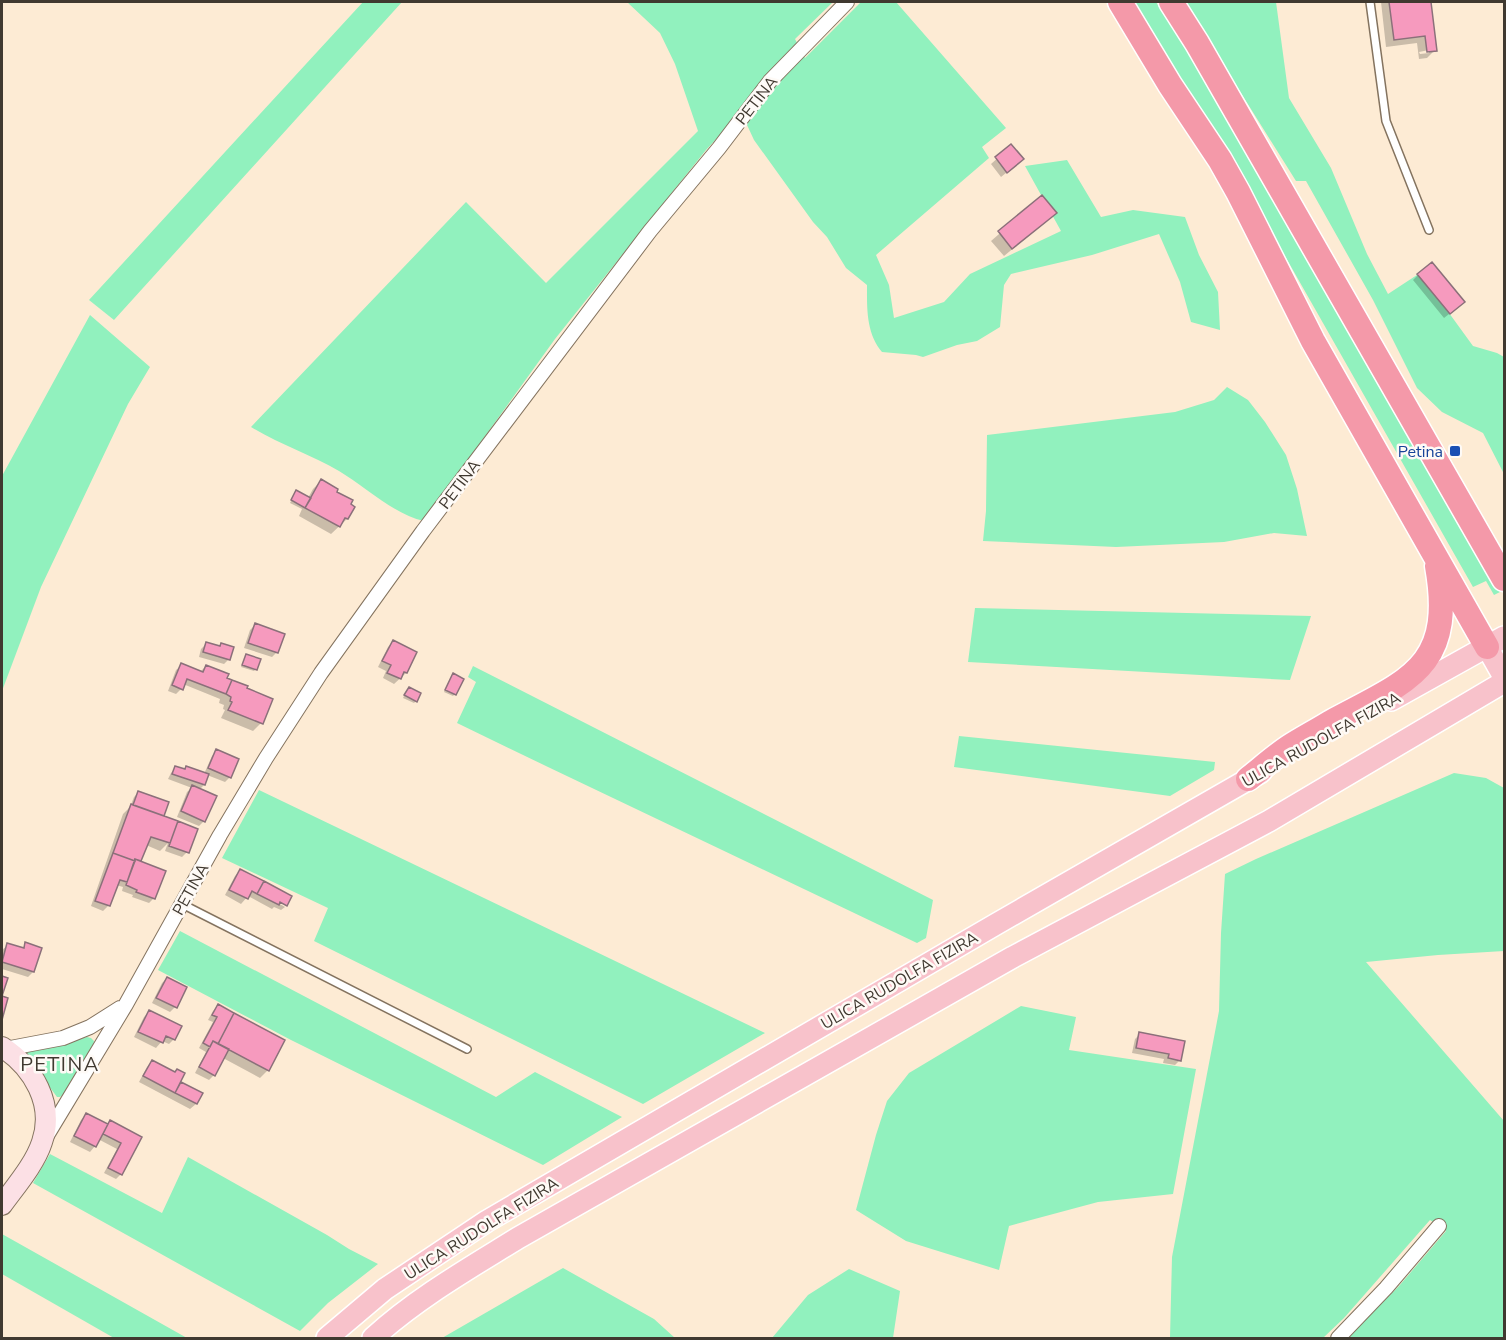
<svg xmlns="http://www.w3.org/2000/svg" width="1506" height="1340" font-family="'Nunito Sans',sans-serif">
<rect width="100%" height="100%" fill="#fdebd4"/>
<!-- green -->
<path fill="#91f1be" d="M363,2H402L114,320L89,300Z
M627,2H833L795,39L805,58L861,2H896L1006,128L982,147L989,158L876,255L889,285L894,318L944,302L970,274L1061,231L1025,166L1067,160L1101,217L1133,210L1185,217L1199,255L1218,292L1220,330L1191,322L1180,282L1159,234L1092,255L1011,274L1004,285L1000,327L977,341L957,345L923,357L916,355L882,352C866,333 867,308 867,285L846,268L827,237L813,222L754,140L741,112L706,150L555,339L424,521C395,515 364,486 339,471C311,455 279,444 251,427L466,202L546,283L698,131L675,64L660,33Z
M1134,2H1156L1195,63L1500,592L1494,595L1486,581L1473,587L1273,235Z
M1184,2H1276L1289,98L1331,168L1367,254L1388,294L1420,273L1473,346L1497,353L1504,357V474L1483,433L1442,412L1417,388L1373,300L1306,181H1296Z
M90,315L150,367L128,404L41,587L2,691V476Z
M1227,387L1248,400L1265,422L1286,455L1297,489L1307,536L1274,533L1224,542L1116,547L983,541L986,511L987,435L1175,412L1214,400Z
M975,608L1311,616L1290,680L968,662Z
M473,666L933,900L926,938L917,943L548,767L457,723L476,682L468,677Z
M959,736L1215,762L1214,770L1170,796L954,767Z
M1454,773L1486,778L1504,788V951L1438,955L1366,962L1504,1121V1338H1347L1399,1286L1446,1231L1430,1220L1344,1318L1323,1338H1170L1172,1257L1219,1011L1221,933L1225,874L1256,859Z
M259,790L765,1033L643,1104L314,941L328,908L222,858Z
M180,931L496,1097L535,1072L622,1117L543,1165L291,1040L158,970Z
M1021,1006L1076,1017L1069,1050L1196,1069L1173,1194L1098,1202L1009,1226L999,1270L906,1241L856,1210L876,1135L887,1101L909,1073Z
M87,1037L91,1038L94,1041L93,1047L69,1084L65,1093L60,1097H57L24,1052L43,1049Z
M50,1154L162,1213L188,1157L327,1235L349,1249L378,1264L328,1303L300,1331L33,1183Z
M2,1234L187,1338H114L2,1274Z
M563,1268L654,1319L675,1338H442Z
M849,1269L900,1291L893,1338H772L808,1295Z"/>
<!-- shadow -->
<path fill="#0003" fill-rule="evenodd" d="M1381,2H1429L1435,50L1427,58L1419,59L1417,43L1386,47ZM1429,50V53L1420,54L1419,52Z
M1011,146L1017,164L1001,177L991,164Z
M1042,197L1047,221L1004,256L991,241Z
M1418,275L1458,307L1444,318L1413,280Z
M321,481L335,492L347,519L331,534L299,516L302,509L290,503L295,494L308,498L313,489Z
M255,625L277,652L272,657L244,648L250,630Z
M393,642L406,673L394,684L383,678L386,671L378,667L388,647Z
M206,644L219,647L221,644L229,659L224,664L199,657L201,649Z
M246,656L256,669L254,671L241,667Z
M182,665L201,671L206,666L225,679L261,723L253,731L221,718L225,710L223,709L224,705L219,703L220,699L183,684L181,689L176,694L168,691L176,670Z
M451,677L455,694L453,696L444,692Z
M407,690L416,701L414,703L403,698Z
M217,751L230,777L225,782L207,775L204,785L199,790L204,821L199,826L177,817L187,792L192,788L168,779L171,773L176,768L204,774L212,756Z
M139,792L162,817L196,830L187,852L182,857L165,851L168,843L160,851L146,845L139,862L154,898L149,903L132,897L133,895L122,891L123,887L116,885L108,906L103,911L91,906L123,814L130,807L134,797Z
M240,871L274,898L273,900L285,907L281,910L274,907L272,909L248,896L241,904L225,895L235,876Z
M26,944L40,949L33,972L28,977L2,969V971V950L8,945L21,949Z
M167,978L175,1007L170,1012L152,1003L162,983Z
M218,1006L268,1070L260,1078L223,1058L214,1075L209,1080L195,1073L206,1052L199,1048L213,1022L208,1020L213,1011Z
M149,1012L174,1039L169,1044L162,1041L156,1048L134,1037L144,1017Z
M1140,1034L1180,1060L1175,1065L1163,1063L1164,1059L1132,1053L1135,1039Z
M152,1062L179,1082L201,1094L196,1104L190,1109L139,1082L147,1067Z
M86,1115L107,1125L111,1122L140,1137L121,1174L116,1179L104,1173L117,1149L98,1139L95,1146L90,1152L70,1142L81,1120Z"/>
<!-- building -->
<path fill="#f69abe" stroke="#8b707a" stroke-width="1.5" d="M1389,2H1431L1437,51L1427,52L1425,36L1394,40Z
M1011,144L1024,159L1007,173L995,157Z
M1042,195L1057,213L1012,249L998,231Z
M1432,262L1465,302L1450,314L1417,274Z
M321,479L338,489L337,492L353,500L351,504L355,507L348,519L345,518L340,527L305,508Z
M296,490L311,498L305,508L291,500Z
M255,623L285,634L278,653L248,643Z
M393,640L417,652L407,673L404,672L401,679L387,673L391,665L382,661Z
M206,642L220,646L221,643L234,647L230,660L203,652Z
M246,654L261,659L257,670L242,665Z
M181,663L203,672L206,665L229,674L227,678L232,680L226,694L187,679L183,690L172,685Z
M453,673L464,679L456,695L445,690Z
M232,680L248,686L247,688L273,699L263,724L228,710L232,702L230,701L231,697L226,694Z
M409,687L421,693L417,702L404,695Z
M216,749L239,759L231,778L208,768Z
M175,766L185,769L186,766L209,774L205,785L172,774Z
M192,785L217,796L205,822L181,811Z
M138,791L169,802L164,816L133,805Z
M131,804L178,821L170,843L151,837L141,861L135,859V861L113,853Z
M178,821L198,829L189,853L169,846Z
M113,853L135,861L127,882L120,880L110,906L95,901Z
M135,859L166,871L155,899L136,892L137,890L126,885Z
M240,869L264,881L257,894L252,891L248,899L229,890Z
M264,881L292,896L287,906L280,902L279,905L257,894Z
M25,942L42,948L34,972L2,962L7,943L24,948Z
M2,976L8,978L2,996L8,998L2,1020Z
M167,977L187,987L177,1008L156,998Z
M218,1004L234,1013L218,1044L213,1041L210,1047L203,1043L217,1017L212,1015Z
M149,1010L182,1026L175,1040L166,1036L163,1043L138,1032Z
M234,1013L285,1040L269,1071L218,1044Z
M1139,1032L1185,1041L1181,1061L1168,1058L1169,1054L1136,1048Z
M213,1041L229,1049L215,1076L199,1067Z
M152,1060L175,1072L177,1069L185,1073L175,1093L143,1076Z
M181,1082L203,1093L197,1104L175,1093Z
M86,1113L108,1124L96,1147L74,1136Z
M110,1120L142,1137L122,1175L108,1168L121,1143L103,1134Z"/>
<g fill="none" stroke-linecap="round" stroke-linejoin="round">
<!-- lane casing -->
<g stroke="#84735f" stroke-width="10">
<path id="lane" d="M1370,2L1386,121L1429,230
M182,904L467,1049"/>
</g>
<!-- street casing -->
<g stroke="#84735f" stroke-width="16">
<path id="street" d="M5,1049L63,1038L90,1027L120,1008
M46,1137L125,1006L220,835L266,758L321,673L423,531L650,231L719,148L770,81L847,2
M1338,1338L1386,1288L1439,1226"/>
</g>
<!-- secondary casing -->
<g stroke="#84735f" stroke-width="22">
<path id="secondary" d="M2,1047C33,1067 55,1104 42,1142C35,1164 15,1187 2,1205"/>
</g>
<!-- primary casing -->
<g stroke="#fff" stroke-width="24">
<path id="primary" d="M1487,647L1504,677
M1391,700L1504,637
M327,1338L385,1289L487,1221L998,923L1261,772
M373,1338C417,1298 468,1269 518,1238L1013,957L1269,821L1504,682"/>
</g>
<!-- highway casing -->
<g stroke="#fff" stroke-width="27">
<path id="highway" d="M1120,2L1170,85L1220,160L1238,192L1313,341L1487,647
M1171,2L1197,43L1504,579
M1248,779C1262,768 1276,755 1292,745C1305,737 1318,730 1331,722C1409,680 1455,668 1437,566"/>
</g>
<!-- lane -->
<use href="#lane" stroke="#fff" stroke-width="7"/>
<!-- street -->
<use href="#street" stroke="#fff" stroke-width="14"/>
<!-- secondary -->
<use href="#secondary" stroke="#fce0e5" stroke-width="20"/>
<!-- primary -->
<use href="#primary" stroke="#f8c2cb" stroke-width="21"/>
<!-- highway -->
<use href="#highway" stroke="#f499a9" stroke-width="24"/>
</g>
<!-- markers -->
<rect fill="#1a4fb4" stroke="#fefaf6" stroke-width="2" x="1449" y="445" width="12" height="12" rx="3"/>
<g text-anchor="middle" stroke-width="5" stroke-linejoin="round" paint-order="stroke">
<!-- street labels -->
<g font-size="16" fill="#403930" stroke="#fefaf6">
<text transform="translate(756 100) rotate(-52)" y="6">PETINA</text>
<text transform="translate(459 484) rotate(-53)" y="6">PETINA</text>
<text transform="translate(1321 739) rotate(-29)" y="6">ULICA RUDOLFA FIZIRA</text>
<text transform="translate(190 889) rotate(-61)" y="6">PETINA</text>
<text transform="translate(899 980) rotate(-30)" y="6">ULICA RUDOLFA FIZIRA</text>
<text transform="translate(481 1228) rotate(-32)" y="6">ULICA RUDOLFA FIZIRA</text>
</g>
<!-- transit labels -->
<g font-size="16" fill="#164399" stroke="#fefaf6" text-anchor="end">
<text x="1443" y="457">Petina</text>
</g>
<!-- quarter labels -->
<g font-size="20" letter-spacing="1.5" fill="#403930" stroke="#fefaf6">
<text x="60" y="1071">PETINA</text>
</g>
</g>
<!-- border -->
<rect width="1506" height="1340" fill="none" stroke="#403930" stroke-width="6"/>
</svg>
